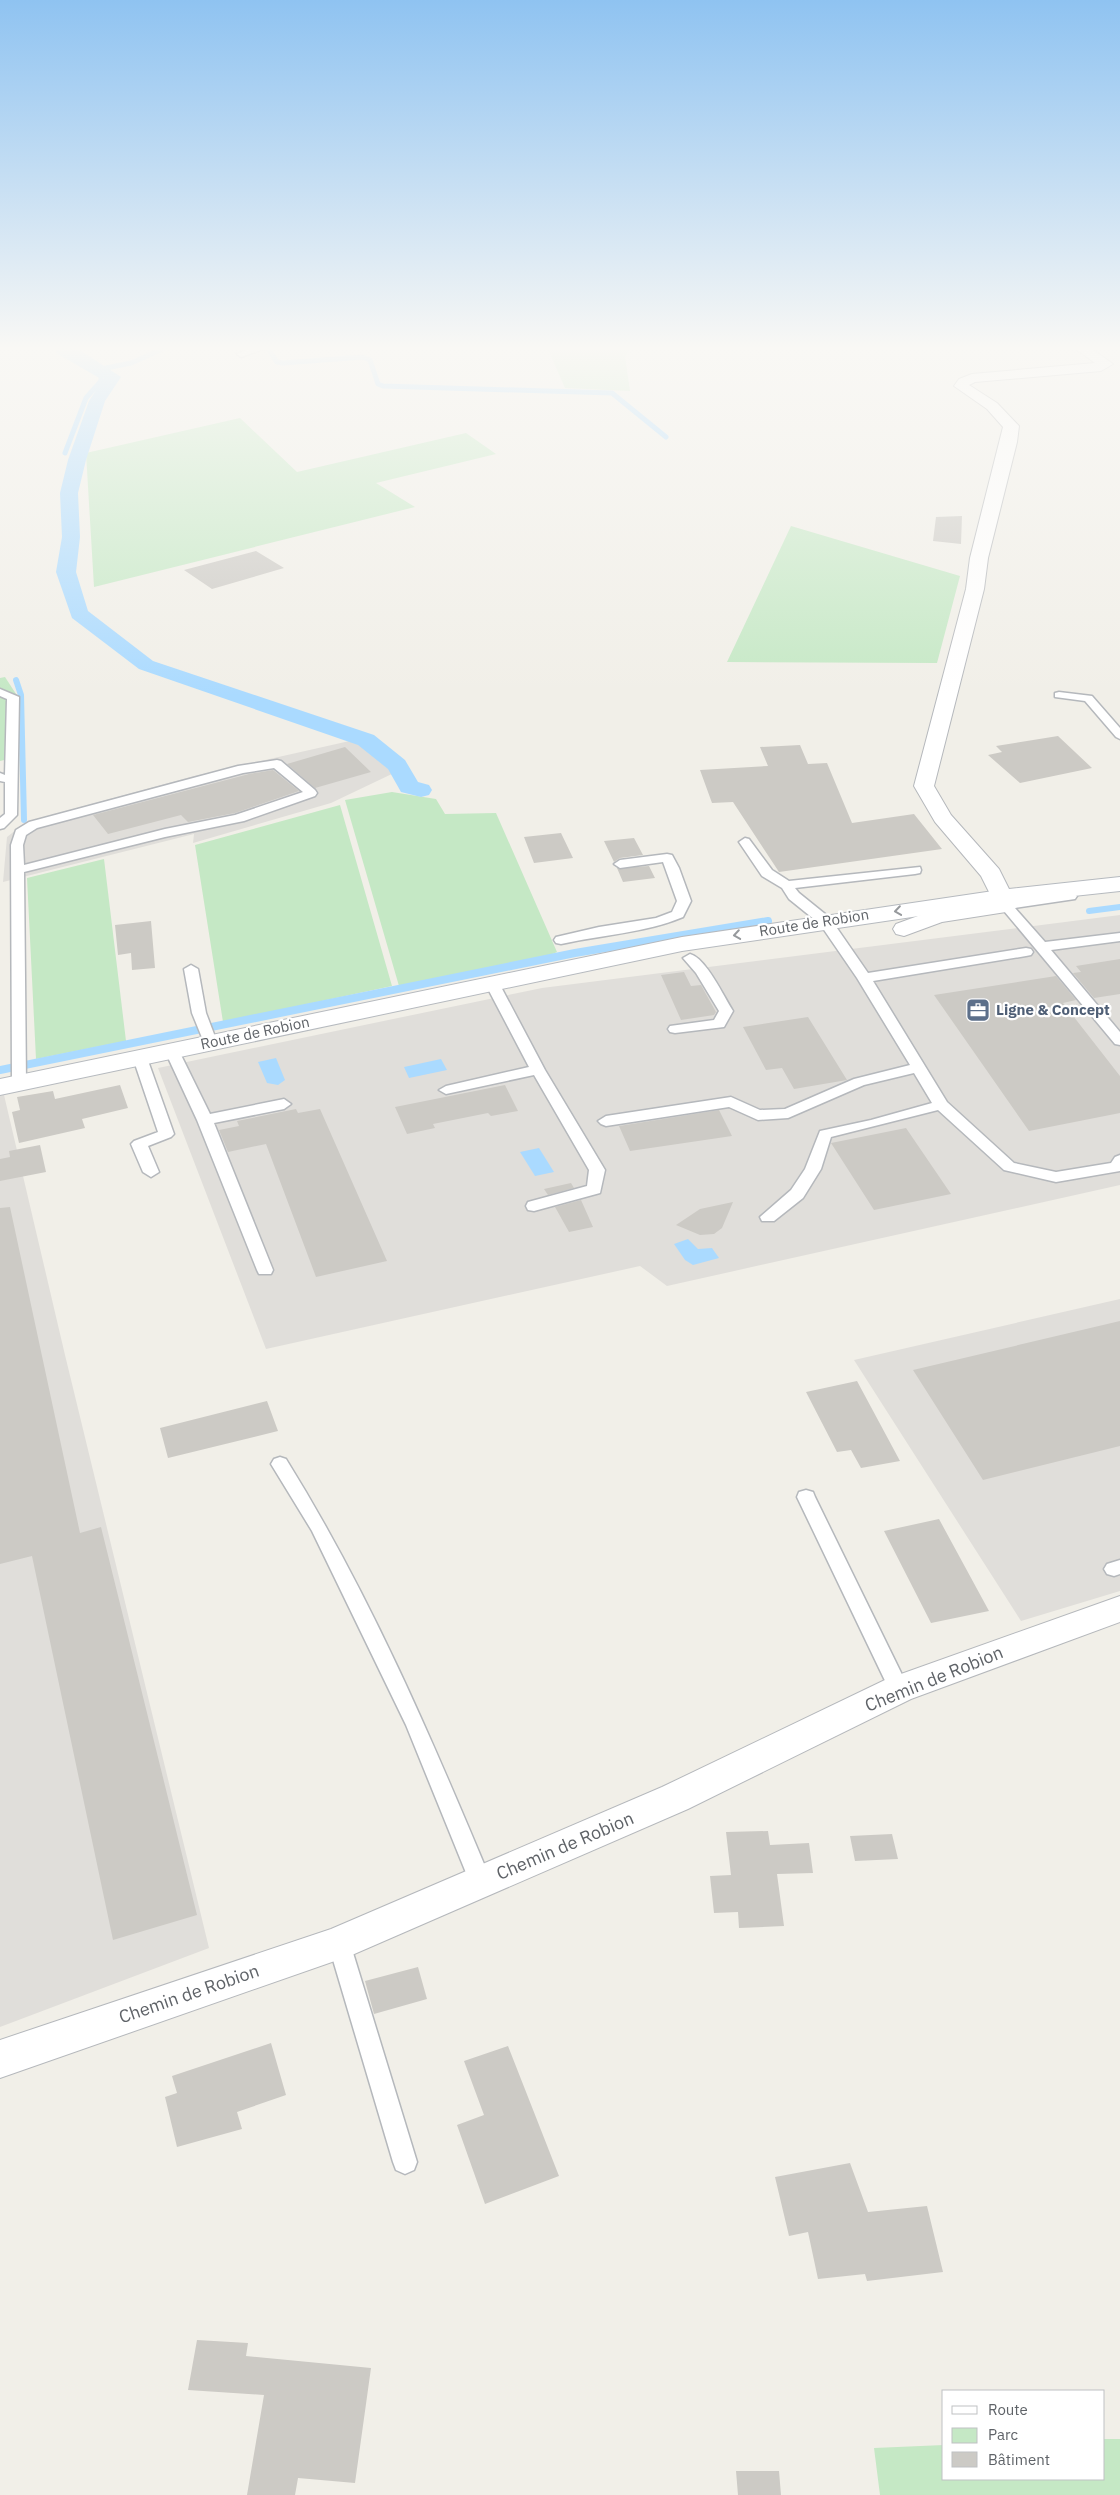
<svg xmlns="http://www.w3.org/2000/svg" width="1120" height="2495" font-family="'IBM Plex Sans',sans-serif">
<rect width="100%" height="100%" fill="#f1efe8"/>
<!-- industrial -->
<path fill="#e0deda" d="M354,740L396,772L331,803L193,843L194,834L3,882L7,837L26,822L194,776Z
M1120,915V1185L667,1286L640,1266L266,1349L158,1068L542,988Z
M4,1095L65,1355L209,1948L0,2027V1096Z
M1120,1299V1591L1021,1621L854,1360Z"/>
<!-- green -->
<path fill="#c5e8c5" d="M547,347H633L625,356L630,391L565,388Z
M240,418L297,472L466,433L496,454L376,483L415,507L94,587L86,453Z
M791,526L960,576L937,663L727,662Z
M5,677L18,697L17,757L0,761V678Z
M392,792L436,799L445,814L496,813L557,952L546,957L399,986L345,800Z
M340,805L392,986L223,1022L195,845Z
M104,859L126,1041L36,1059L27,878Z
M1104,2439H1120V2495H880L874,2448L944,2445V2479H1104Z"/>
<!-- water -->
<path fill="#aadaff" d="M276,1058L285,1080L278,1085L267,1083L258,1062Z
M441,1059L447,1070L409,1078L404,1067Z
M539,1148L554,1172L535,1176L520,1152Z
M688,1239L698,1249L712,1248L719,1258L693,1265L685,1260L674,1244Z"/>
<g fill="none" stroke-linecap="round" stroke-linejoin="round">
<!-- stream-far2 -->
<path stroke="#aadaff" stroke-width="5" d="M58,347V351L101,376V381L86,398L65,453
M267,347L277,362L283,363L363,357L370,360L378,384L383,386L612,393L666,437
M101,369L131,363L167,347"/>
<!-- stream-far1 -->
<path stroke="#aadaff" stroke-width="6" d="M16,680L21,695L24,820
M1089,911L1120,907
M760,922L768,921"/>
<!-- stream -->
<path stroke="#aadaff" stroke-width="8" d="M0,1070L575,953L768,921"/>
<!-- canal -->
<path fill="#aadaff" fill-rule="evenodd" d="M59,347H75L121,377L105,401L86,460L78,493L80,537L76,572L88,611L153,661L374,735L405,760L418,782L429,785L432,790L429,795L421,797L401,792L388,769L358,745L139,669L72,618L56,572L62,537L60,493L68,460L89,401L104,378L63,353Z"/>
</g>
<!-- building -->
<path fill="#cccac5" d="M962,516L961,544L933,541L936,517Z
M256,551L284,568L212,589L184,570Z
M1058,736L1092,768L1020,783L988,755L1002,752L996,746Z
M800,745L808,764L827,763L852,823L914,814L942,849L779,872L733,802L712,803L700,770L768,766L760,747Z
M345,747L371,772L315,788L287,764Z
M273,770L299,791L235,813L188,822L181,815L108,834L93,815L249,774Z
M561,833L573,858L534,863L524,837Z
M634,838L643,855L620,858L614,862L604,841Z
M649,866L655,878L623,882L617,868Z
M151,921L155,968L132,970L131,953L118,955L115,925Z
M1120,959V994L1094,998L1073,973L1081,972L1076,966Z
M684,972L691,986L701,985L716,1012L714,1015L681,1020L661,975Z
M1056,976L1076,1000L1063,1003L1120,1076V1113L1029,1131L934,995Z
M808,1017L847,1080L794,1089L782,1068L766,1070L743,1027Z
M120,1085L128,1108L82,1119L85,1128L19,1143L12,1112L20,1110L17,1097L53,1091L55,1099Z
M505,1085L518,1111L491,1116L488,1113L433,1124L435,1128L407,1134L395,1107Z
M296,1109L298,1113L320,1109L387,1261L316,1277L266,1144L228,1152L219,1130L239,1126L237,1121Z
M719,1110L732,1136L630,1151L619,1126Z
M906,1128L951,1194L874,1210L831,1143Z
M40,1145L46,1172L0,1181V1159L10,1157L9,1151Z
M571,1183L574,1188L548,1195L544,1189Z
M581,1200L593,1227L569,1232L555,1207Z
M733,1202L722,1228L714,1234L700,1235L676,1225L700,1209Z
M10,1207L80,1533L101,1527L197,1915L113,1940L32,1556L0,1564V1208Z
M1120,1321V1446L983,1480L913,1370Z
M857,1381L900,1461L861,1468L851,1450L837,1452L806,1392Z
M267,1401L278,1431L168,1458L160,1428Z
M939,1519L989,1611L931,1623L884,1531Z
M768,1831L770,1845L809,1843L813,1873L777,1874L784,1926L739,1928L738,1912L714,1913L710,1876L731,1875L726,1832Z
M892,1834L898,1859L855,1861L850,1836Z
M418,1967L427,1999L374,2014L365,1981Z
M271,2043L286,2095L237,2112L242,2129L177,2147L165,2097L177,2093L172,2076Z
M508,2046L559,2176L485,2204L457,2125L484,2115L464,2061Z
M850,2163L868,2212L927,2206L943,2272L867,2281L865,2274L818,2279L808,2232L789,2236L775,2177Z
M197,2340L248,2343L246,2356L371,2368L355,2483L298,2478L295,2495H247L264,2395L188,2390Z
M736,2471H779L781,2495H738Z"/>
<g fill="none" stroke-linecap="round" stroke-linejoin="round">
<!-- lane casing -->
<g stroke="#b5b8bc" stroke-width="3">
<path id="lane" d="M255,347H263L264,349L241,357L237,354Z
M0,689L19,697L17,815L4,828L0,829V818L5,814V782L0,781V773L5,775L7,699L0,696Z
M1059,692L1092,696L1120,728V739L1116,737L1085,701L1055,697V693Z
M277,760L281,761L315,790L317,793L315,796L244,821L165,837L24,872L26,1083L19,1087L14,1086L12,1083L11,845L16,830L29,822L238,766ZM274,768L303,792L235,815L165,829L24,865L23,845L26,835L37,828L243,773Z
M745,838L749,839L772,870L789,881L920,867L921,870L920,873L915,874L795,888L799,893L830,918L868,973L1026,948L1031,949L1033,952L1031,955L1026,956L873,981L947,1102L1014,1163L1056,1172L1111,1163L1115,1157L1120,1155V1171L1056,1182L1004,1170L938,1110L831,1137L821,1169L803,1198L774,1221H762L760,1217L791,1190L805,1169L820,1131L871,1120L932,1103L914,1073L864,1085L788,1118L758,1120L729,1107L606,1126L601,1124L598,1121L606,1116L731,1097L760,1110L785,1109L854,1079L910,1065L857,978L820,924L789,899L782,888L762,876L739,842Z
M667,854L672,855L679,868L691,901L683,917C645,933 601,935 561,944L556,943L554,940L556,937L599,927L656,918L672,912L677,901L663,862L620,868L614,864L620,860Z
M1070,892L1077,896L1075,899L1015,908L1045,942L1120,933V941L1051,950L1120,1032V1045L1115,1044L999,905L1006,901Z
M690,954C706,958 724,997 733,1011L724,1027L675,1033L670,1032L668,1029L670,1026L714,1020L719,1011L696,973L683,958Z
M191,965L198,969L206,1013L217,1042L215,1045H205L192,1013L184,969Z
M493,981L500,985L545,1070L605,1170L600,1193L534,1211L528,1210L526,1206L528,1202L587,1186L589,1170L534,1075L446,1094L439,1090L446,1086L529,1067L486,985Z
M172,1047L179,1051L210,1114L284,1099L291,1104L284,1109L214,1123L273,1270L271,1274H259L257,1270L197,1120L165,1051Z
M140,1054L147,1058L174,1134L171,1137L148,1146L159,1172L151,1177L143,1172L131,1144L134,1141L158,1132L133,1058Z
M280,1457L286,1459C370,1594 431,1737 492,1883L489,1890L481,1893L473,1890L406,1725L312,1531L271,1464L274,1459Z
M806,1490L813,1492L815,1497L909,1689L906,1695L899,1697L892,1695L889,1689L797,1497L799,1492Z
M1120,1560V1574L1114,1576L1107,1574L1104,1569L1107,1564Z
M339,1933L347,1936L350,1943L417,2162L414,2170L405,2174L396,2170L393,2162L328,1943L331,1936Z"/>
</g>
<!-- street casing -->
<g stroke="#b5b8bc" stroke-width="2">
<path id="street" d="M1073,347H1089L1113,364L1101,371L975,382L969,385L997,403L1019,426L1017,442L988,558L984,589L934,786L951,815L999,869L1017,905L1014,910L1006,912L942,922L904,936L896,934L893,929L896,924L937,909L993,900L981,876L935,822L914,786L966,589L970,558L1003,427L987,409L954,386L959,379L972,374L1095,363Z
M1120,1596V1622L911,1699L688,1809L352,1955L0,2078V2040L331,1929L662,1787L887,1679Z"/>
</g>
<!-- secondary casing -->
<g stroke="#b6babf" stroke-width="2">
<path id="secondary" d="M1120,877V891L1000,904L682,951L0,1095V1079L682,937L1000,890Z"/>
</g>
<!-- lane -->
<use href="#lane" fill="#fff" fill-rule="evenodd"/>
<!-- street -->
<use href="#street" fill="#fff" fill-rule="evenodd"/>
<!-- secondary -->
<use href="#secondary" fill="#fff" fill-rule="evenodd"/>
</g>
<!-- one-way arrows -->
<defs><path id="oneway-chevron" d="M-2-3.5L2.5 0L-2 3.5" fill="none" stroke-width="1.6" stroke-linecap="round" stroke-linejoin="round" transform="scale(1.25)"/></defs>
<g stroke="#979a9d">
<use href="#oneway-chevron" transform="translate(898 911) rotate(172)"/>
<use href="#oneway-chevron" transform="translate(737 935) rotate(171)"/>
</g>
<!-- sky -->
<linearGradient id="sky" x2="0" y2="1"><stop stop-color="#8fc3f1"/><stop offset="0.5" stop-color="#f9f8f5"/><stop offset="1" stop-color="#f9f8f5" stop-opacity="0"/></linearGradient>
<rect width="1120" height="696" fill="url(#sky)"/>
<!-- icons -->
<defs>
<g id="office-square" transform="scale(1.25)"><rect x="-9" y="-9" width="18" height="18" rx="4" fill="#5c6f8a" stroke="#fff"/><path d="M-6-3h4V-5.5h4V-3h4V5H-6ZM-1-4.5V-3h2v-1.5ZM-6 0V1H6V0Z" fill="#fff"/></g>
</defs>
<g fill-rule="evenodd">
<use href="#office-square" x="978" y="1010"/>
</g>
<g text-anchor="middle" stroke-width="4.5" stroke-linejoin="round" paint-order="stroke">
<!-- street labels -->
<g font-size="15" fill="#5f6368" stroke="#fff">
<text transform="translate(814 923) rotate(-9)" y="5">Route de Robion</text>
<text transform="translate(255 1033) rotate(-12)" y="5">Route de Robion</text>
</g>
<!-- service labels -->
<g font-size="15" font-weight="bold" fill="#4e5e75" stroke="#fff" text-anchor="start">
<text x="996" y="1015">Ligne &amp; Concept</text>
</g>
<!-- near-street labels -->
<g font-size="18" fill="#5f6368" stroke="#fff">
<text transform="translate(934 1679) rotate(-22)" y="6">Chemin de Robion</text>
<text transform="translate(565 1846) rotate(-23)" y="6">Chemin de Robion</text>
<text transform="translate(189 1994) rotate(-19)" y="6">Chemin de Robion</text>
</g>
</g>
<!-- legend -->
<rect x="942" y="2390" width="162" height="90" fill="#ffffff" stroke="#bfc1c3"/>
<rect x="952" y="2406" width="25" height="8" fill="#ffffff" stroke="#bfc1c3"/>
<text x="988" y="2415" font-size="15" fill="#5f6368">Route</text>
<rect x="952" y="2428" width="25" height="15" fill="#c5e8c5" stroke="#bfc1c3"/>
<text x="988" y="2440" font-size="15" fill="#5f6368">Parc</text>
<rect x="952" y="2452" width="25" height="15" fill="#cccac5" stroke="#bfc1c3"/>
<text x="988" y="2465" font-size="15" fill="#5f6368">Bâtiment</text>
</svg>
